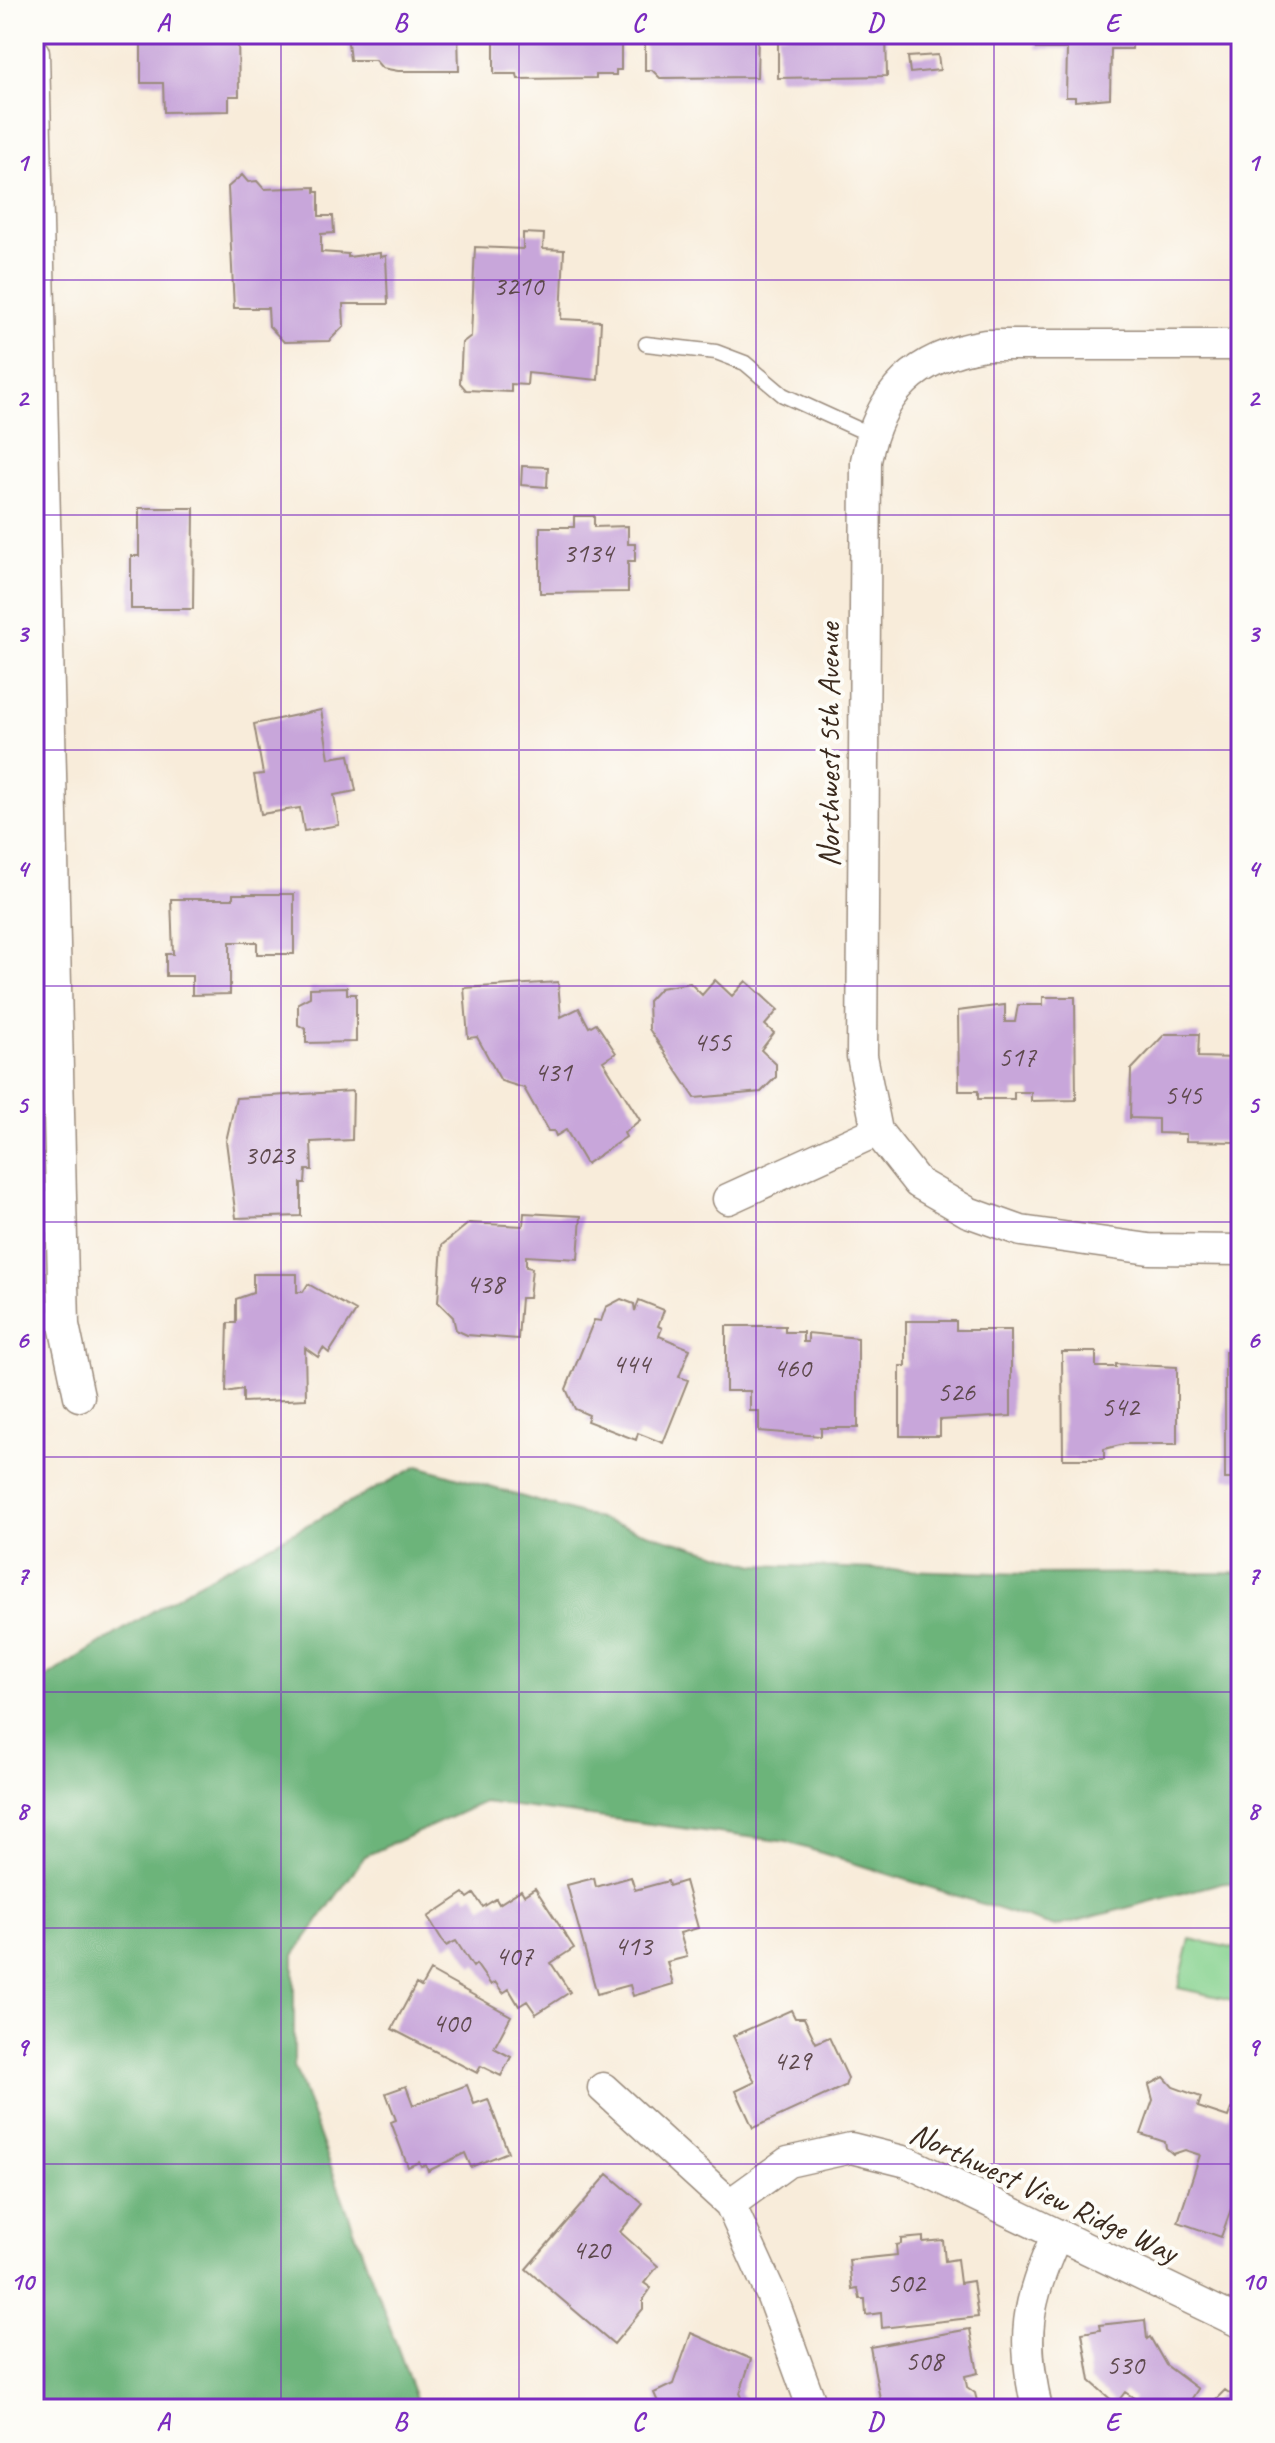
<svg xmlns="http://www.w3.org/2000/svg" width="1275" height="2443" font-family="Caveat,sans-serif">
<rect width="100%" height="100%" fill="#fdfcf7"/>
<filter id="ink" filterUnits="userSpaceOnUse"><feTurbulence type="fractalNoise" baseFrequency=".0125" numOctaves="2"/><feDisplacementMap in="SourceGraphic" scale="16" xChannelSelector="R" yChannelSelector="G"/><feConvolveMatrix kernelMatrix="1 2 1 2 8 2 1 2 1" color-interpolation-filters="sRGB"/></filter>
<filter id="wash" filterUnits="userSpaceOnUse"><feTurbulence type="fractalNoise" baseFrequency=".006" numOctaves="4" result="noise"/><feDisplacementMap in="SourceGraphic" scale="32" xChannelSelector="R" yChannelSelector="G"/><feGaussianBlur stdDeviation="1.8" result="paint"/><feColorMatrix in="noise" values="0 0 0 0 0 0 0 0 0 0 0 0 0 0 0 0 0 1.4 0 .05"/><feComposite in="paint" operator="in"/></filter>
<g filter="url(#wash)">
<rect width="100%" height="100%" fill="#f8ecda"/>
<!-- green -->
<path fill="#86d28f" stroke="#607e56" stroke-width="2" d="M1190,1939L1241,1950V2002L1178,1988Z"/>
<!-- forest -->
<path fill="#6cb47a" stroke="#546f4c" stroke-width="2" d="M418,1466L756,1565L1024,1574L1241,1573V1885L1224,1882L1055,1927L787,1842L484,1802L365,1856L294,1955V2066L420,2409H34V1685L198,1583Z"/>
<g id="blocks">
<!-- building -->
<path fill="#c8a6da" d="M141,34H238L239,96H229V111L164,112L163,83H141Z
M347,34H458L459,71H398L382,68L375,60H350Z
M494,34H621V70H616V75H596V78L518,79L517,74H494Z
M645,34H758L757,77L660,78L652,70H645Z
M778,34H886L887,76L778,78Z
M1037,34H1132V49H1111L1110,98L1075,101V97H1066L1067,49H1036Z
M938,55L940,70L910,73L908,57Z
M242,175L248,182L257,181L264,189L315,187V192H319V216H333L334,233L321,234V252L348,254V257L380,253V257L386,256L388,304H343L344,326L329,341L284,342L269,326L268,308H234L228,187Z
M523,233L544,234L543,249L564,250L561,319L601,321L598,380L528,373L527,385L511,384V392L466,390L460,383L462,343L471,336L475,247L523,249Z
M522,466L548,467L547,487L521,485Z
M139,508H194L193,609H131V556H139Z
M574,516H594V527L628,526V544H635V561H628V592L540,593V527H574Z
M321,710L329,758L349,755L356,791L334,795L339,825L304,831L300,808L261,814L254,775L263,774L254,724Z
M233,894H294V954H257V942H230V994L192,995V976H166V954H173L171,899H233Z
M715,980L732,996L746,981L778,1010L765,1025L774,1033L761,1050L776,1064V1077L761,1092L695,1098L649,1029L648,1001L660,988L690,983L702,995Z
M558,982L561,1017L579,1008L589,1027L596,1023L616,1053L603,1061L640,1120L624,1133L626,1137L586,1164L566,1130L556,1136L554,1131H548L524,1088L501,1081L477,1037L468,1038L464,988Z
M347,987V994H356V1042L306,1043V1029L298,1025V1003L310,997V988Z
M1043,997H1075L1076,1100L1031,1101V1092H1014V1099H978V1091H959L958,1011L1005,1005V1022H1015L1018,1005H1043Z
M1165,1034H1199L1198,1057L1236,1058L1235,1142L1186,1141V1134L1158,1133V1119L1130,1118L1131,1070Z
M353,1091L352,1140L311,1142L312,1170H306L305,1183H301V1216L236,1218L226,1141L236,1098Z
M524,1213L581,1216L578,1259L526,1256V1267L532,1268L529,1298H521L518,1339L467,1335L456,1330L453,1317L438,1302L442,1245L469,1223L523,1226Z
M253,1274H297V1292H303L308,1284L356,1311L329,1353L323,1348L318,1357L305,1348L306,1399L243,1402V1389L226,1392L228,1323H236V1299L253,1293Z
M621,1299L634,1304L635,1311L639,1300L664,1310L658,1326L662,1328L659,1336L690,1349L679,1377L688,1380L663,1443L638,1433L636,1440L587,1421L589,1415L575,1409L566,1389L594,1320L601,1321L606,1307Z
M906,1321H956V1330H1011V1416L940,1420V1436H900V1366H906Z
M726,1326H785V1332H803V1342H808V1333L858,1338V1428H821V1436L759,1431V1411H750V1391H726Z
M1062,1352H1096V1367H1116V1364L1177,1367V1444H1124L1104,1449V1459H1063Z
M1225,1352H1241V1479H1225Z
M631,1877L635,1890L668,1881L669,1886L685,1881L698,1928L680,1933L687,1957L667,1962L673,1984L633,1996L630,1985L597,1994L567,1885L594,1878L596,1887Z
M535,1888L574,1948L551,1963L570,1992L536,2014L527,2001L519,2006L509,1989L503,1993L495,1982L491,1985L476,1964L473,1967L456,1941L446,1946L428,1917L464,1893L468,1898L474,1894L483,1907L496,1899L499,1904L521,1890L524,1895Z
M430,1971L511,2016L494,2048L511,2057L501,2076L481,2066L477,2073L392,2029L416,1984L421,1987Z
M791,2010L795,2018H804L816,2043L829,2037L848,2078L845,2086L753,2128L736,2091L755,2082L733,2036Z
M1164,2077L1173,2087L1201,2097L1198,2107L1228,2117L1231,2109L1241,2113V2157L1233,2180L1241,2181L1221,2237L1178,2222L1200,2155L1185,2150L1173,2154L1166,2148L1165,2142L1141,2134L1153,2100L1149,2085Z
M467,2085L474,2104L488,2099L508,2152L471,2167L465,2153L428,2171L426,2165L421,2166L419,2162L408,2167L391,2122L396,2120L386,2093L406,2086L413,2105Z
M608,2174L643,2204L620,2232L658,2266L644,2283L651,2288L643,2300V2309L614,2344L526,2269Z
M923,2237V2242L943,2240L945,2261L957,2259L960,2283L973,2281L978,2317L882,2328L881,2313L866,2315L865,2299H860L858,2289L852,2290L849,2260L897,2255L896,2245L901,2244V2239Z
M1145,2320L1147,2339L1150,2337L1166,2365L1198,2389L1185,2409H1137L1131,2404L1134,2398L1125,2392L1116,2404L1090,2381L1082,2333L1100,2330L1099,2325Z
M970,2329L978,2373L965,2376L967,2387L975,2393L978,2405L975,2409H882L870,2347Z
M691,2333L751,2359L740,2393L747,2409H661L654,2393L673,2384Z
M1225,2390L1241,2402V2409H1206Z"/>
</g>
</g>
<g filter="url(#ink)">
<use href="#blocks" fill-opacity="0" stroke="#9a8b7c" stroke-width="2"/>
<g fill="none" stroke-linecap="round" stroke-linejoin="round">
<!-- service casing -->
<g stroke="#9a8b7c" stroke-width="17">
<path id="service" d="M646,344L716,352L745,363L783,395L871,435"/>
</g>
<!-- minor casing -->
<g stroke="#9a8b7c" stroke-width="33">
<path id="minor" d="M34,53L64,1325L79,1396
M1241,345H985C916,356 879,392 866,461L862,1056L877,1131L918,1183L968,1212L1021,1231L1149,1249L1241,1250
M728,1199L877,1131
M603,2088L730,2204L771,2294L813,2409
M730,2204L788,2162L851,2148L907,2162L1241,2323
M1037,2409C1021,2334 1026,2306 1056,2236"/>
</g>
<!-- service -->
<use href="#service" stroke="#fff" stroke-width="14"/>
<!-- minor -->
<use href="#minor" stroke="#fff" stroke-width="30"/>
</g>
</g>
<!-- grid -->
<path fill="none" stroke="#7b2cbf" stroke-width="2" stroke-opacity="0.55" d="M281,34V2409M519,34V2409M756,34V2409M994,34V2409M34,280H1241M34,515H1241M34,750H1241M34,986H1241M34,1222H1241M34,1457H1241M34,1692H1241M34,1928H1241M34,2164H1241"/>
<g text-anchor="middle" stroke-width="8" stroke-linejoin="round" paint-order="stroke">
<!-- number labels -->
<g font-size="28" fill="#5e494d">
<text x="518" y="295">3210</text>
<text x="588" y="562">3134</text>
<text x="712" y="1051">455</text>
<text x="1017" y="1066">517</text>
<text x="553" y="1081">431</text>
<text x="1183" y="1104">545</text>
<text x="269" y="1164">3023</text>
<text x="485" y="1293">438</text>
<text x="631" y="1373">444</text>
<text x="792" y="1377">460</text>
<text x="956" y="1401">526</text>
<text x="1120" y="1416">542</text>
<text x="633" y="1955">413</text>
<text x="514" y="1965">407</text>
<text x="451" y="2032">400</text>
<text x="792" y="2070">429</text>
<text x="591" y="2259">420</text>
<text x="906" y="2292">502</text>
<text x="924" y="2370">508</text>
<text x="1125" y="2374">530</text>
</g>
<!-- street labels -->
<g font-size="32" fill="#3b2a1e" stroke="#fdfcf7">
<text transform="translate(828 745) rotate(-90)" y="11">Northwest 5th Avenue</text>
<text transform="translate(1044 2192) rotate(25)" y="11">Northwest View Ridge Way</text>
</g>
</g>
<!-- margin -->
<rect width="1275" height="2443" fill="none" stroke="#fdfcf7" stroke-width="88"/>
<rect x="44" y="44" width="1187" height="2355" fill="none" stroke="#7b2cbf" stroke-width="3"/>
<g font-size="26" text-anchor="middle" font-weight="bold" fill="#7b2cbf">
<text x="163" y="31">A</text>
<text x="400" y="31">B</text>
<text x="638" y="31">C</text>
<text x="875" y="31">D</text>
<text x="1112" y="31">E</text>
<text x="22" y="171">1</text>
<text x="1253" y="171">1</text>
<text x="22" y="406">2</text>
<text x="1253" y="406">2</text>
<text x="22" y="642">3</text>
<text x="1253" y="642">3</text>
<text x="22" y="877">4</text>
<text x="1253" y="877">4</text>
<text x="22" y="1113">5</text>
<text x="1253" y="1113">5</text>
<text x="22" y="1348">6</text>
<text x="1253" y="1348">6</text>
<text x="22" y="1584">7</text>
<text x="1253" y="1584">7</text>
<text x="22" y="1819">8</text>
<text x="1253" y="1819">8</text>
<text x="22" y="2055">9</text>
<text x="1253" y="2055">9</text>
<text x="22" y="2290">10</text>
<text x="1253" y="2290">10</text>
<text x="163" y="2430">A</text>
<text x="400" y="2430">B</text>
<text x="638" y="2430">C</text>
<text x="875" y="2430">D</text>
<text x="1112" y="2430">E</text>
</g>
</svg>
